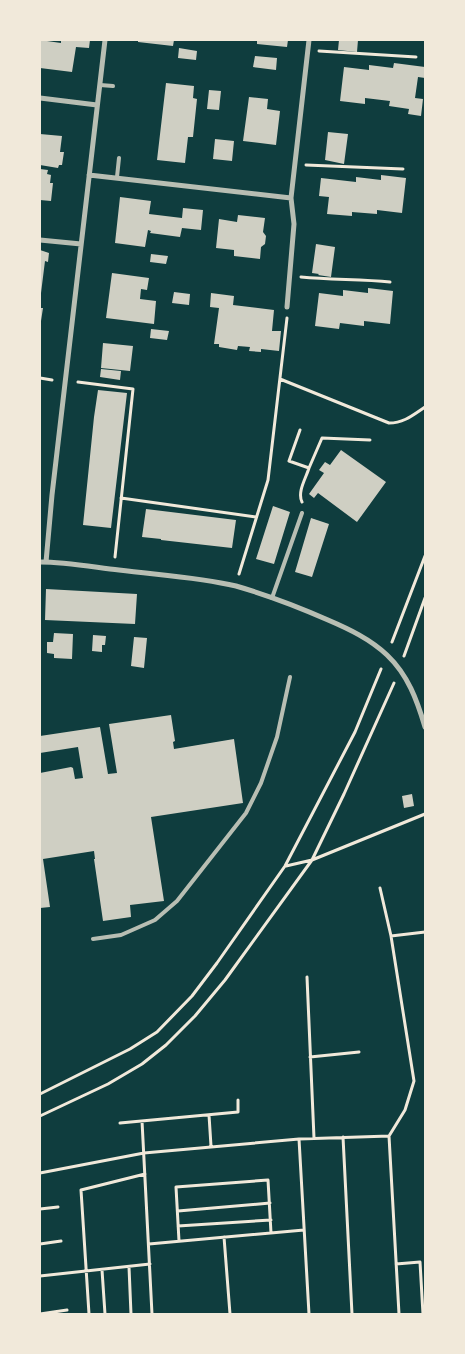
<svg xmlns="http://www.w3.org/2000/svg" width="465" height="1354" font-family="'Work Sans',sans-serif">
<rect width="100%" height="100%" fill="#0f3d3e"/>
<!-- building -->
<path fill="#cfcfc3" d="M40,40L61,43V40H90L89,48L76,47L72,72L40,68Z
M138,40H174L173,46L138,42Z
M257,40H288L287,47L257,44Z
M339,40H358L357,52L338,50Z
M179,48L197,51L196,60L178,58Z
M255,56L277,58L276,70L253,67Z
M394,63L425,67V78L418,77L415,98L423,99L421,116L408,114L409,109L389,106L390,101L365,98V104L340,101L344,67L369,70V65L393,68Z
M166,83L194,86L193,98L197,99L193,137H188L185,163L157,160Z
M209,90L221,91L219,110L207,109Z
M249,97L268,99L267,109L280,111L276,145L243,141Z
M328,132L348,134L344,164L325,160Z
M40,134L62,136L60,152H64L62,165H59L58,168L40,165Z
M215,139L234,141L232,161L213,159Z
M40,169L48,170L47,174L51,175L50,183H53L51,201L40,200Z
M381,175L406,178L402,213L377,210V214L352,212V216L327,214L329,197L319,196L321,178L356,182V177L381,180Z
M120,197L151,201L149,214L182,218L183,208L203,210L201,230L182,228L180,237L150,233L151,231L148,230L145,247L115,243Z
M238,215L265,218L263,232L266,236L265,244L261,247L260,259L234,256V250L216,248L219,219L237,222Z
M316,244L335,247L331,277L318,275L319,274L312,273Z
M40,250L49,253L48,262L45,261L41,293H40Z
M151,254L168,256L166,264L150,262Z
M112,273L149,278L147,290L141,289L140,299L156,301L154,324L106,318Z
M368,288L393,291L390,324L364,321V326L340,323L339,329L315,326L319,293L343,296V290L368,293Z
M174,292L190,294L189,305L172,303Z
M211,293L234,296L233,305L274,310L272,331H281L279,351L261,349V352L249,351L250,347L238,346L237,350L219,347V344H214L219,308L210,307Z
M40,308H43L41,321H40Z
M151,329L169,331L167,340L150,338Z
M103,343L133,346L130,371L101,368Z
M101,369L121,371L120,380L100,377Z
M98,390L127,393L111,528L83,525L94,417Z
M341,450L386,482L357,522L318,493L314,498L309,494L324,473L319,470L325,462L330,465Z
M273,506L290,512L274,564L256,559Z
M146,509L236,520L232,548L161,540V539L142,537Z
M311,518L329,524L312,577L295,572Z
M46,589L137,594L135,624L45,620Z
M54,633L73,634L72,659L54,658V654L47,653V642H53Z
M93,635L106,636L105,645H102V652L92,651Z
M134,637L147,638L144,668L131,666Z
M171,715L175,741L173,742L174,749L234,739L243,803L151,817L164,901L130,905L131,917L103,921L94,859H95L94,851L43,859L50,907L40,908V773L71,767L73,768L75,779L83,778L78,747L40,753V736L100,727L108,774L117,773L109,724Z
M412,794L414,806L404,808L402,796Z"/>
<g fill="none" stroke-linecap="round" stroke-linejoin="round">
<!-- path -->
<path stroke="#f1e9da" stroke-width="3" d="M319,51L416,57
M306,165L403,169
M301,277C331,280 361,279 390,282
M40,378L52,380
M280,379L389,423C404,423 413,415 425,407
M78,382L133,389L115,557
M300,430L289,461L309,468C306,478 297,492 302,502
M309,468L322,438L370,440
M121,498L256,517
M239,574L268,480L287,318
M392,642L425,556
M404,656L425,598
M286,866L312,860L425,814
M380,888L391,936
M307,977L314,1138
M310,1057L359,1052
M40,1094L130,1049L157,1032L192,996L217,963L285,866L355,732L381,669
M209,1115L211,1146
M40,1116L108,1084L142,1064L166,1045L195,1016L225,980L312,860L344,794L394,683
M142,1121L152,1314
M120,1123L238,1112V1100
M343,1137L352,1314
M299,1139L309,1314
M40,1173L144,1153L299,1139L389,1136
M40,1209L58,1207
M178,1211L270,1203
M178,1226L271,1220
M224,1237L230,1314
M179,1241L176,1187L268,1180L271,1233
M40,1244L61,1241
M149,1244L304,1230
M396,1264L420,1262L423,1314
M129,1267L131,1314
M102,1270L105,1314
M40,1276L150,1264
M40,1314L67,1310
M89,1314L81,1190L145,1174
M399,1314L389,1136L405,1110L414,1081L391,936L425,932"/>
<!-- service -->
<path stroke="#b8beb3" stroke-width="4" d="M100,85L113,86
M117,177L119,158
M272,598L302,513
M93,939L121,935L155,920L177,901L246,813L261,783L277,737L290,677"/>
<!-- minor -->
<path stroke="#b8beb3" stroke-width="5" d="M40,98L97,105
M89,175L291,198L309,40
M40,240L81,244
M287,307L294,224L291,198
M40,562C66,562 93,567 119,570C158,575 198,577 236,586C267,595 299,607 328,620C349,629 370,639 387,655C408,675 417,700 425,727
M46,562L52,495L105,40"/>
</g>
<!-- border -->
<rect width="465" height="1354" fill="none" stroke="#f1e9da" stroke-width="82"/>
</svg>
